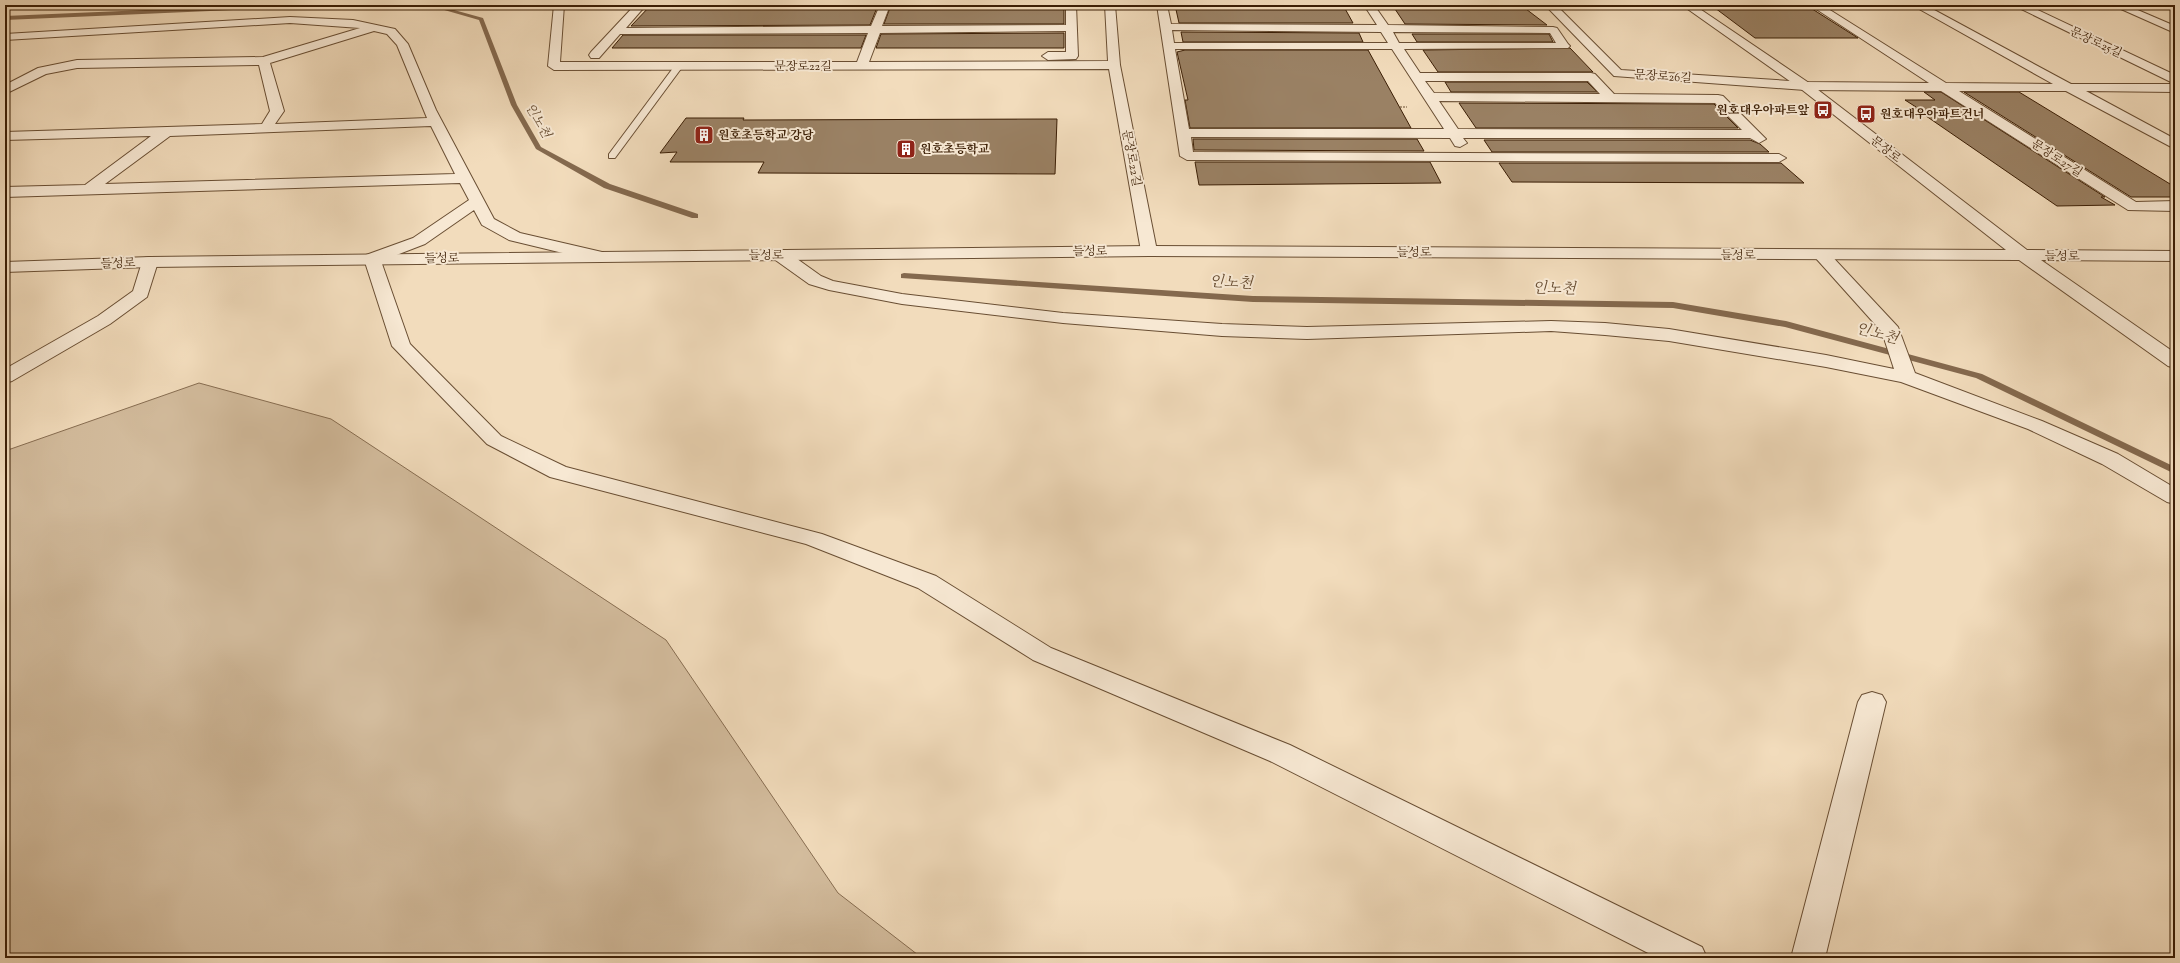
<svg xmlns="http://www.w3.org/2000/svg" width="2180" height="963" font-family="'Sorts Mill Goudy','Noto Serif KR',serif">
<rect width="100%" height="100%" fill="#f2dcbc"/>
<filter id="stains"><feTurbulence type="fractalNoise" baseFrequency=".005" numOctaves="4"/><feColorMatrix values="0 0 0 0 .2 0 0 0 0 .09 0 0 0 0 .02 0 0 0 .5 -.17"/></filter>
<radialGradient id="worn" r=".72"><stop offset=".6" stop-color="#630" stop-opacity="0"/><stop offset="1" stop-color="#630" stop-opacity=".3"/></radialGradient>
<!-- green -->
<path fill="#d3bc9d" stroke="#876d51" d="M199,383L331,419L666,640L838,893L922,958H5V451Z"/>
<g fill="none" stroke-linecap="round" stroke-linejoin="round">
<!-- stream -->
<path fill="#84694e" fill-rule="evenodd" d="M264,5H303L300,7L5,20V16Z
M427,5H436L483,18L517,105L541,147L610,184L698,214V218H692L604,188L536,149L511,105L479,20Z
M904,273L1253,296L1673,302L1786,321L1982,374L2175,467V474L1976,378L1785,327L1673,308L1253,302L901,278V274Z"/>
</g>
<!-- building -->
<path fill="#9a8164" stroke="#3b1e05" d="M651,5H878L870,25L631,26Z
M891,5H1064V24H884Z
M1175,5H1343L1353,23H1179Z
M1711,5H1806L1858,38H1755Z
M1395,9H1526L1547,25L1405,24Z
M1181,32L1359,33L1363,42H1183Z
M1064,33V48H876L881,34Z
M1412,34H1549L1553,42H1417Z
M623,35H866L861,48H612Z
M1570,48L1593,72H1438L1423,50Z
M1185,50H1368L1411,128H1190L1185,100H1188L1177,52Z
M1445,82H1587L1597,92H1451Z
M1924,92H1941L2105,197H2101L2115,205L2057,206L1913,107H1916L1905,100H1935Z
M1964,92H2019L2175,187V197H2131Z
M1459,103L1714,104L1738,128H1476Z
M686,118H744L743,120L1057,119L1055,174L758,173L764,162H670L677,152L660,153Z
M1193,139H1417L1424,151L1194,150Z
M1484,140H1750L1760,144L1769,152H1492Z
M1195,162H1430L1441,183L1199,185Z
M1499,163H1781L1804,183L1512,182Z"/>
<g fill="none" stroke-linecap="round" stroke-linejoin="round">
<!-- service casing -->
<g stroke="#694e33" stroke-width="2">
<path id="service" d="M676,64L683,66L615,158H609V154Z"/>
</g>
<!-- minor casing -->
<g stroke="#694e33" stroke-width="2">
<path id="minor" d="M9,5H73L68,8H14Z
M554,5H564L560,62H857L868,33L620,34L599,58H591L589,55L591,52L635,5H646L626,28L871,26L880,5H890L882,26L1066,25V5H1076L1078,56L1076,59L1048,60L1042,56L1048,52H1066V31L880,33L869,62L1108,61L1105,5H1115L1120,65L1157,251L1155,254H1143L1141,251L1109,69L554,70L548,66Z
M1157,5H1167L1171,24L1377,25L1364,5H1374L1388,25L1553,27L1557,28L1568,44L1570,46L1568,48L1404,49L1420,73H1591L1595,74L1614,94L1718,95L1723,96L1766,139L1759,143L1750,138H1463L1467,143L1460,147L1455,146L1450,138L1191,137L1193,152L1779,154L1786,158L1779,162L1187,160L1180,156ZM1172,30L1381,32L1388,43H1174ZM1393,32L1550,33L1556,43H1399ZM1175,49H1392L1444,129H1189ZM1425,81H1588L1600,94L1434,93ZM1439,101L1715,103L1742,130L1458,129Z
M1545,5H1556L1621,70L1805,82L1929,83L1810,5H1822L1946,83L2053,84L1912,5H1925L2071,84H2175V92L2086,91L2175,139V149L2066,91H1959L2136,202L2175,201V211L2128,210L1941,91L1805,90L1614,76Z
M2013,5H2027L2175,75V84Z
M2112,5H2126L2175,26V33Z
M290,17L353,20L395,29L408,44L436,110L494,219L520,233L602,252L604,256L602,260L596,261L509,240L482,225L474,210L425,244L381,261L410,344L501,436L566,467L822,534L936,576L1051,648L1290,745L1702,947L1707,958H1658L1270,761L1033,660L918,588L806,544L550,477L487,444L392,346L364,259L366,255L413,238L469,200L460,183L5,197V187L85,185L151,136L5,140V132L262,124L270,111L259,65L77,68L46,74L5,94V85L38,68L77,60L263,57L360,28L290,23L5,40V34ZM374,31L387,34L397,45L427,118L275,124L284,111L270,63ZM431,126L455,174L105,184L170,136Z
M780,250L786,251L821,276L833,281L902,294L1063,313L1222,324L1307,327L1551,321L1605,323L1669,329L1826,355L1894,369L1882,332L1813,255L1815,251H1827L1898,327L1915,373L2042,421L2118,454L2175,488V504L2167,502L2102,464L2028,429L1901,382L1826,367L1669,341L1605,335L1551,331L1307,339L1222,336L1063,323L902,304L829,290L809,284L774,259L772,255L774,251Z
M150,257L156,258L158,262L147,297L110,324L12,381L5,383V369L98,316L133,291L142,262L144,258Z
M1872,692L1882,695L1886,702L1825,958H1791L1858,702L1862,695Z"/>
</g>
<!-- tertiary casing -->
<g stroke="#694e33" stroke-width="2">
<path id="tertiary" d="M1682,5H1694L1809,83L2027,250L2175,251V261L2041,260L2175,353V368L2168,366L2019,260L1149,256L150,267L5,272V262L150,257L1149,246L2006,250L1801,89Z"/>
</g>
<!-- path -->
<path stroke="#3b1e05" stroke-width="1.5" stroke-dasharray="0.5 1" stroke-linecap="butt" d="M1400,107H1407"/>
<!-- service -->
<use href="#service" fill="#f7e8d3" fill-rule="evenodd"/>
<!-- minor -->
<use href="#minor" fill="#f7e8d3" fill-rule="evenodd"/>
<!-- tertiary -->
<use href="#tertiary" fill="#f7e8d3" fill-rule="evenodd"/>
</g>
<!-- icons -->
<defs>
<g id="bus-square" transform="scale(1)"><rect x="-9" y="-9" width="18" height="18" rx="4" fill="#8f2418" stroke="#f7e8d3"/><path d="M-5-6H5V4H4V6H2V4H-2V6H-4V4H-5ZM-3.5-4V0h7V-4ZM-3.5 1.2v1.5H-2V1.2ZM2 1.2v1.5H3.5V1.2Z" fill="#fff"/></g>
<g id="building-square" transform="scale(1)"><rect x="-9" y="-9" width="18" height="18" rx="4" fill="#8f2418" stroke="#f7e8d3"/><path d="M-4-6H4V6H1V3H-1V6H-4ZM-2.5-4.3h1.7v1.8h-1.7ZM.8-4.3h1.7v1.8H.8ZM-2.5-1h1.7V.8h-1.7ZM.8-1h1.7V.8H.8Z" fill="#fff"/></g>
</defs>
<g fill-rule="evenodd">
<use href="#bus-square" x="1823" y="110"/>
<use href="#bus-square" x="1866" y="114"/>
<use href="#building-square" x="704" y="135"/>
<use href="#building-square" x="906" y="149"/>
</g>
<g text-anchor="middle" stroke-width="4" stroke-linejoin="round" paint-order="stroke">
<!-- far-street labels -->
<g font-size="12" fill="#3b1e05" stroke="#f7e8d3">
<text transform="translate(2096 42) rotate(25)" y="4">문장로25길</text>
<text x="803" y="70">문장로22길</text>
<text transform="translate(1663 76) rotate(4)" y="4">문장로26길</text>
<text transform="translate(1886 149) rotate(38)" y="4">문장로</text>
<text transform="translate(1132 158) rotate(79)" y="4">문장로22길</text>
<text transform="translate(2057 158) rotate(33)" y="4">문장로27길</text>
<text transform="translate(1090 251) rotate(-1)" y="4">들성로</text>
<text x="1414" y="256">들성로</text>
<text x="766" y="259">들성로</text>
<text x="1738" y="259">들성로</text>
<text x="2062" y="260">들성로</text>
<text transform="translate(442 258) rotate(-1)" y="4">들성로</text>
<text transform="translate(118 263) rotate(-2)" y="4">들성로</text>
</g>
<!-- far-poi labels -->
<g font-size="12" font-weight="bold" fill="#3b1e05" stroke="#f7e8d3" text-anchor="start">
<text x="1809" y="114" text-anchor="end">원호대우아파트앞</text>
<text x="1880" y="118">원호대우아파트건너</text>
<text x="718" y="139">원호초등학교 강당</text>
<text x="920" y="153">원호초등학교</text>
</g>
<!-- far-water labels -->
<g font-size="13" font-style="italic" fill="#654a2f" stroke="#f7e8d3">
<text transform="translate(539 120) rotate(60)" y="5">인노천</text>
</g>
<!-- water labels -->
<g font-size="15" font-style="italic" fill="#654a2f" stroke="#f7e8d3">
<text transform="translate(1231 282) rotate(3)" y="5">인노천</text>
<text transform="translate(1554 288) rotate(1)" y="5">인노천</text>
<text transform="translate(1877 333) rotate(15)" y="5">인노천</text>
</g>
</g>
<!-- margin -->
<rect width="2180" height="963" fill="none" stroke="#f2dcbc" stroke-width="20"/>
<rect x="6" y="6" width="2168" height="951" fill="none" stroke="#3b1e05" stroke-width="2"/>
<rect x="10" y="10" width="2160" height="943" fill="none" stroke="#3b1e05"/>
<rect width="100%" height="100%" filter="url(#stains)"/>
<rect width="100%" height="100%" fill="url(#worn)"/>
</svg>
